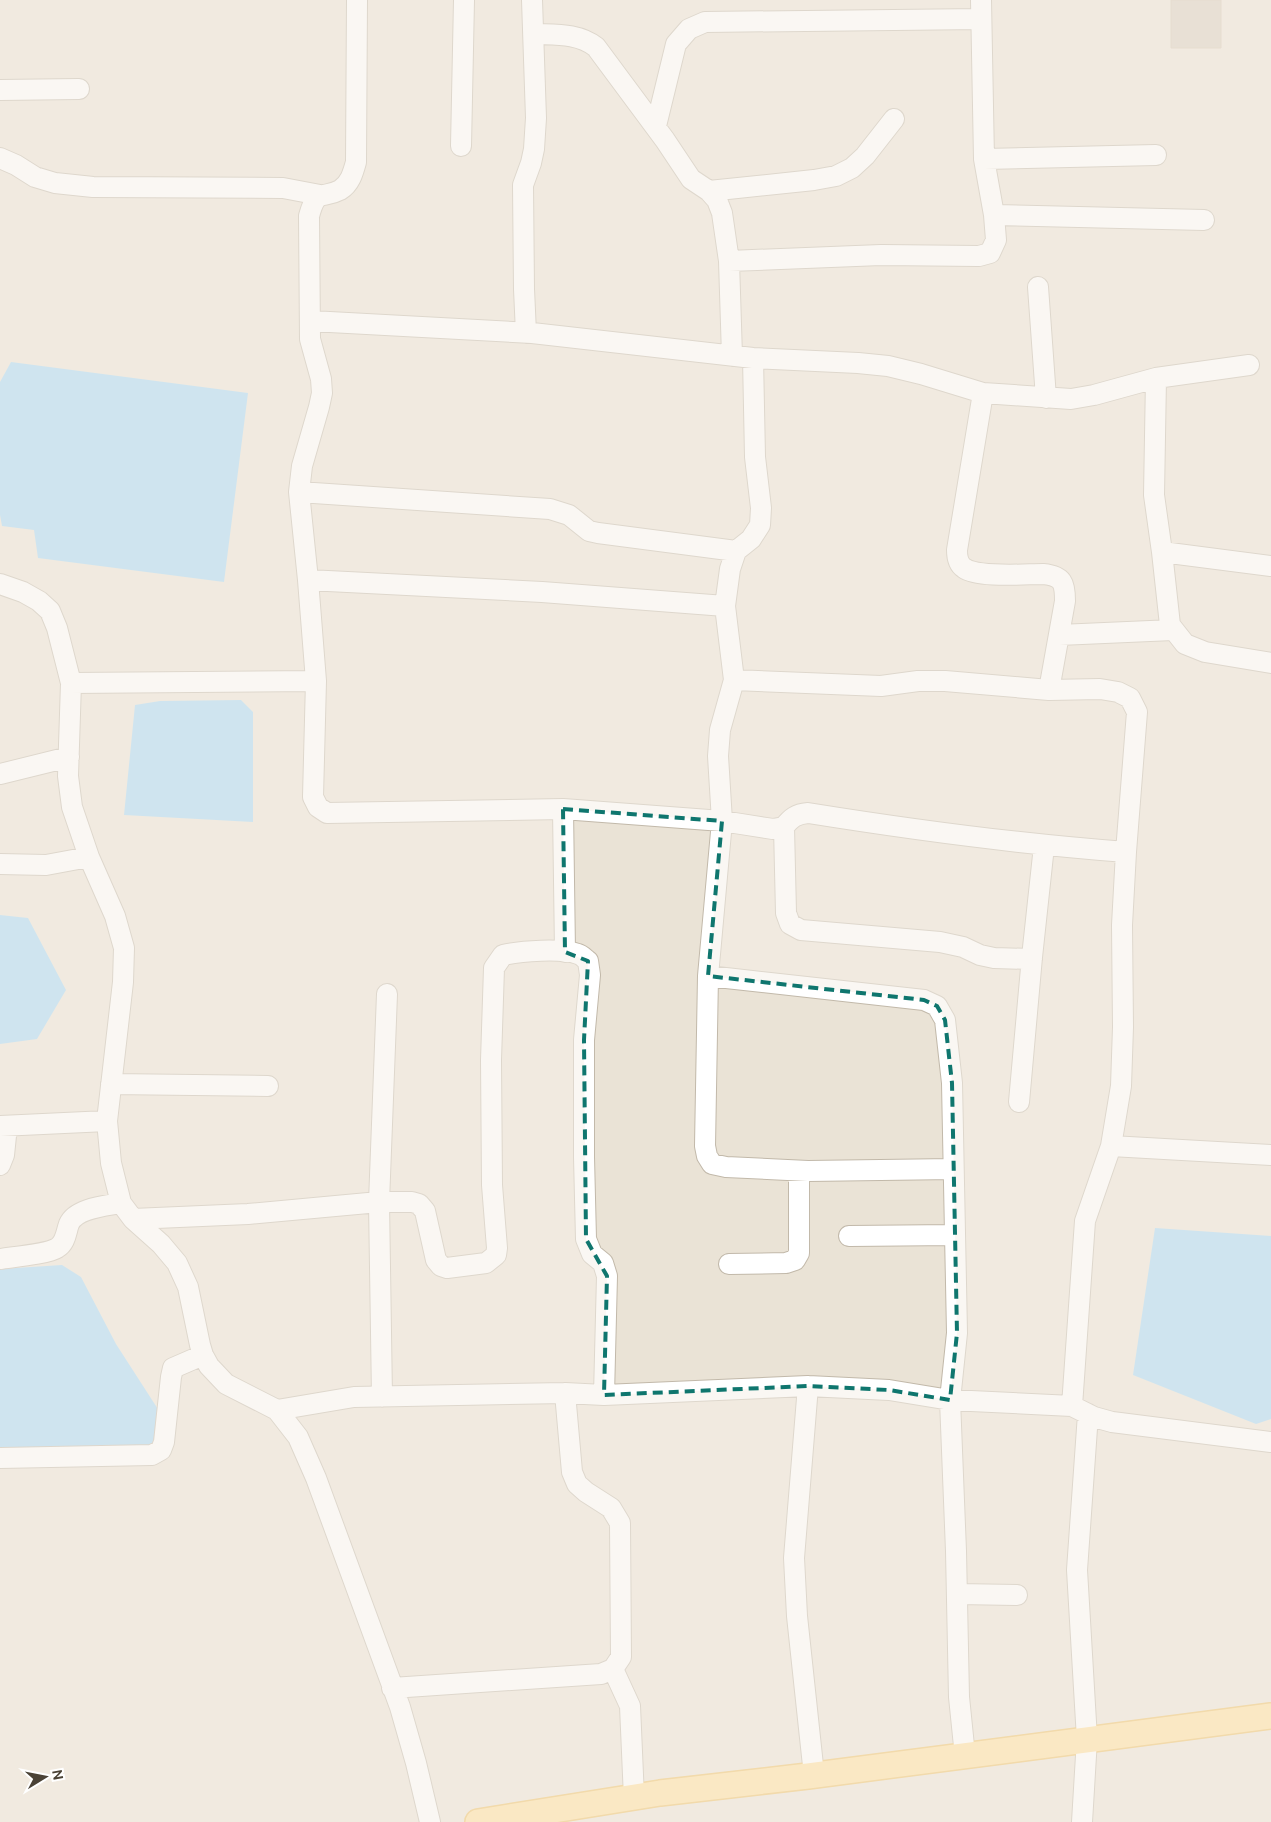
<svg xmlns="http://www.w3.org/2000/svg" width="1271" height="1822" font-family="Ubuntu,sans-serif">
<rect width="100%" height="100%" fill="#f5f1e9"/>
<!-- residential -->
<path fill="#eae3d6" d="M0,0H1271V1822H0Z"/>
<!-- water -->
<path fill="#a1d6f6" d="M11,362L248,393L224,582L38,558L34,530L2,526L0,515V382Z
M241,700L253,712V822L124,815L135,705L160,701Z
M0,915L28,918L66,990L37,1039L0,1044Z
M1155,1228L1271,1236V1419L1256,1424L1133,1375Z
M62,1265L81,1277L116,1344L165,1420L155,1448L0,1449V1269Z"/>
<!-- building -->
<path fill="#d8cdbd" stroke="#d3c4b0" d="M1171,0H1221V48H1171Z"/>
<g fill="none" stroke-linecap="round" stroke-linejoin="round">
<!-- minor casing -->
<g stroke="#c2b9aa" stroke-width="22">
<path id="minor" d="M357,0L356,162C353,173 350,184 340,190C321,200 317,187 309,216L310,339L321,379L322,393L319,407L302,466L299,492L308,580L316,681L313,797L318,807L327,813L563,809L722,821L773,829L784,827C791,818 796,814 808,813C914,830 1019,844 1126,852
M534,34C556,35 578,33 596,47L665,140L691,179L709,191L717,200L722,213L729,261L732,356
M0,90L79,89
M656,126L676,44L689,29L705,22L981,19
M461,146L464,0
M0,158L16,165L35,177L55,183L93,187L283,188L320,195
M984,159L1156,155
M709,191L814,180L836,176L852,168L865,156L894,119
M994,215L1204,220
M729,261L881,255L979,256L990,253L996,240L994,215L984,159L981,0
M1038,287L1046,398
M311,321L532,333L753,358L858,363L888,366L921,374L983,393L1071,399L1094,395L1156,378L1249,365
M526,333L524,289L523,185L531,163L534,149L536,118L532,0
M753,358L755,457L761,508L760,525L751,539L736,551L730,569L725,606L734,680L720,730L718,756L722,821L708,976L705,1146L707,1156L712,1164L726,1167L808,1171L953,1169
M1156,378L1154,495L1162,552L1170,625L1185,644L1205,652L1271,663
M983,393L957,550C957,557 958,564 964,568C978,578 1025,574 1043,574C1063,576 1065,583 1065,601L1049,690
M299,492L550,509L569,515L589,531L598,533L736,551
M1162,552L1271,566
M308,580L542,592L725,606
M0,584L23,592L39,601L50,611L57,628L71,683L68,776L72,807L89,857L115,916L124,948L123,982L107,1121L111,1163L121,1203L133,1219L161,1244L177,1263L188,1287L200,1345L203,1355L209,1366L226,1384L277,1410L298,1437L316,1478L400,1707L416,1763L430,1822
M1059,635L1173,630
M734,680L881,686L918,681H945L1049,690L1100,689L1118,692L1130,698L1137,712L1126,852L1122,925L1123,1027L1121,1086L1111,1146L1085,1221L1072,1406
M71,683L316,681
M0,774L69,757
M563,809L565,952
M784,827L786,913L790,924L801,930L940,942L963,947L980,955L994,958L1032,959
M0,864L46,865L89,857
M708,976L924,1000L937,1006L945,1020L952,1083L957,1333L950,1400L956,1551L959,1697L965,1756
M111,1084L268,1086
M1019,1102L1032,957L1044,846
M0,1126L107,1121
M1111,1146L1271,1155
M0,1165L4,1155L7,1126
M133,1219L248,1214L379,1202H412L419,1204L425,1211L436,1260L441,1266L447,1268L486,1263L496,1255L497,1248L492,1185L491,1060L494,968L503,955C521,951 561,948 578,954C582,955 585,959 588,961L590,975L584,1040V1157L586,1239L592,1254L603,1263L607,1276L604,1395
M849,1236L954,1235
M0,1259C13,1257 48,1254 57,1248C66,1243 66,1232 69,1224C76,1208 106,1206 121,1203
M729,1264L786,1263L795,1260L799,1253V1171
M808,1386L794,1558L797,1616L814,1775
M382,1397L379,1202L387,994
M277,1410L354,1397L565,1393L604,1395L808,1386L889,1390L950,1400L1072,1406L1094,1417L1112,1422L1271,1442
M0,1458L152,1455L161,1450L164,1442L171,1377L173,1368L203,1355
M957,1594L1017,1595
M613,1669L630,1706L634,1798
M392,1688L601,1674L613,1669L621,1657L620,1523L611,1508L586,1492L577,1484L572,1472L565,1393
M1082,1822L1087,1739L1077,1570L1088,1414"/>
</g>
<!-- major casing -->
<g stroke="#edbe5f" stroke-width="28">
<path id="major" d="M478,1822L660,1793L808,1776L1271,1716"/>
</g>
<!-- minor -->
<use href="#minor" stroke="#fff" stroke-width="20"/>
<!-- major -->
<use href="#major" stroke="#ffde98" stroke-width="25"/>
</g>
<!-- marked area -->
<path d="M0 0H1271V1822H0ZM563,809L722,821L708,976L924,1000L937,1006L945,1020L952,1083L957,1333L950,1400L889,1390L808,1386L604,1395L607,1276L586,1239L584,1040L588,961L565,952Z" fill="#f5f1e9" fill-opacity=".55" fill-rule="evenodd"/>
<path fill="none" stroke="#0f766e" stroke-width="4" stroke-dasharray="10 6" stroke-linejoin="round" d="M563,809L722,821L708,976L924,1000L937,1006L945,1020L952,1083L957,1333L950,1400L889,1390L808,1386L604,1395L607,1276L586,1239L584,1040L588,961L565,952Z"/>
<!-- north arrow -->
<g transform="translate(45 1777) rotate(80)" stroke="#ffffff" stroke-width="4" paint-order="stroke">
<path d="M0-4L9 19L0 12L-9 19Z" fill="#4a4236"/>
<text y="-8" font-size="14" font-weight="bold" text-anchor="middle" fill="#4a4236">N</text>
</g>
</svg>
